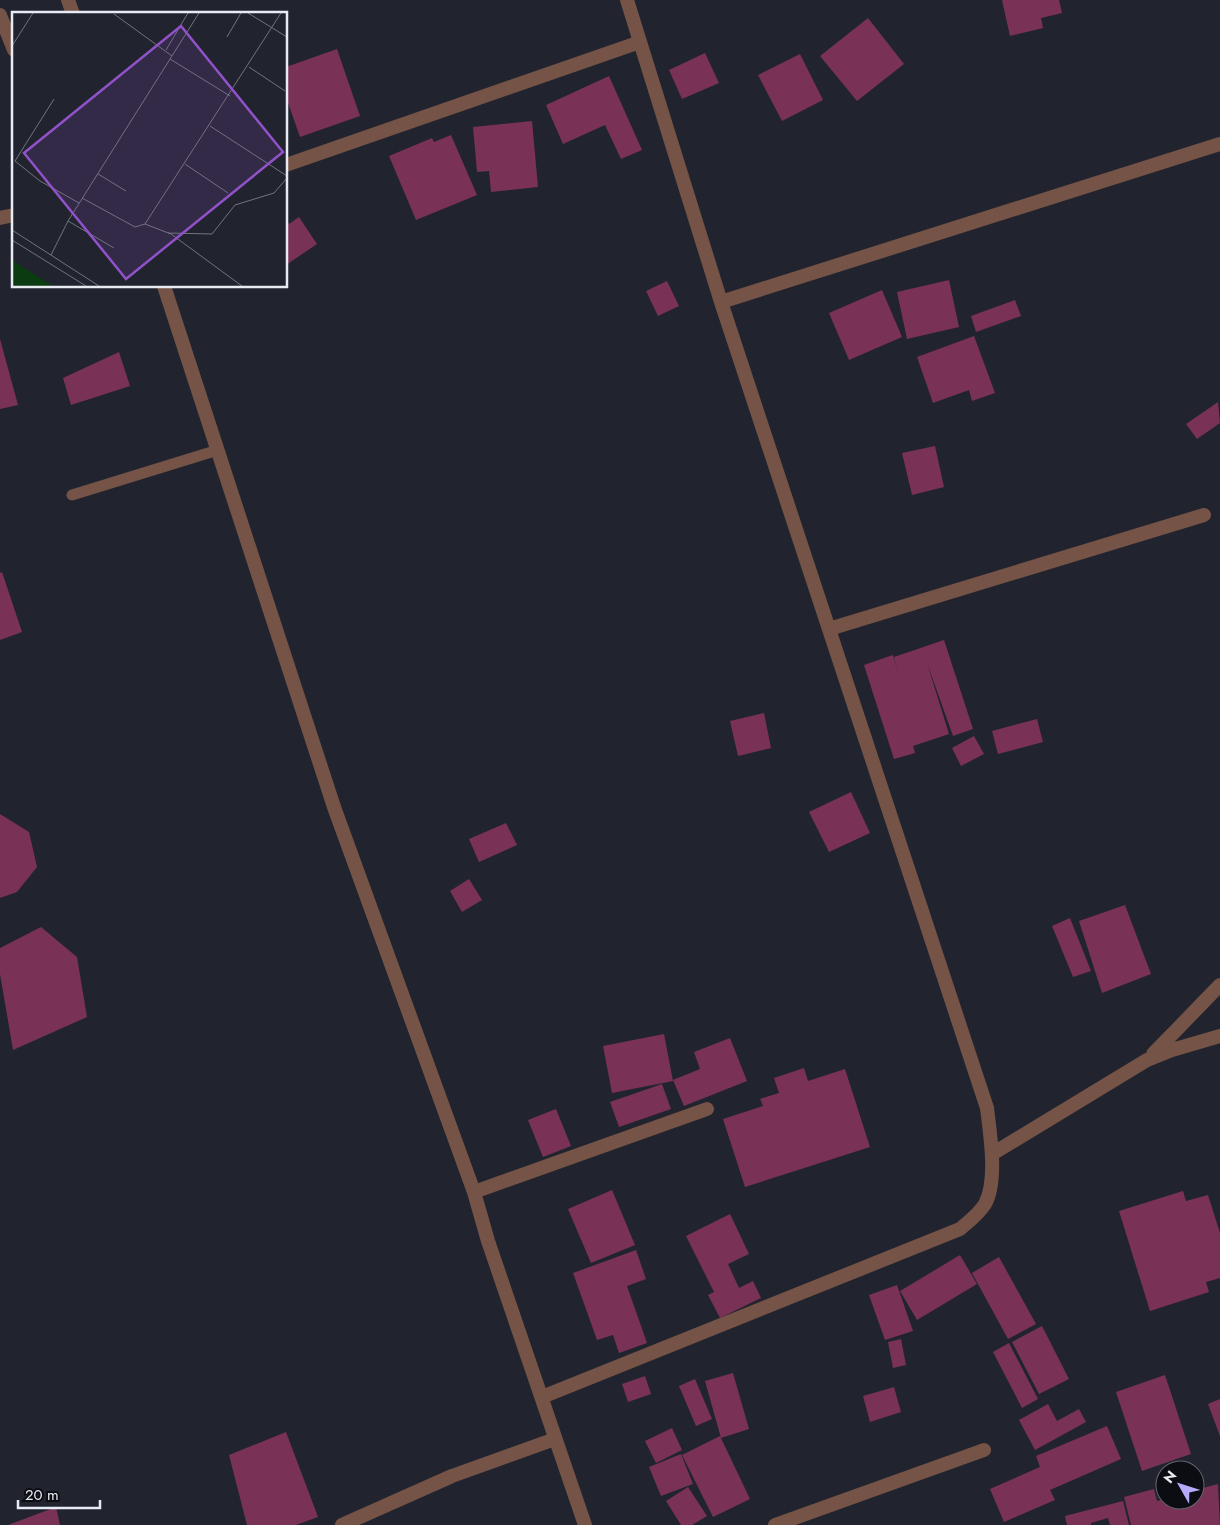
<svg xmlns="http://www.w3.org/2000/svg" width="1220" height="1525" font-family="Jost,sans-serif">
<rect width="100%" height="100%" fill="#21242f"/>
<!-- building -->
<path fill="#7a3156" d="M1002,0H1059L1062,13L1041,18L1043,28L1010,36Z
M868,18L904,64L857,101L820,56Z
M337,49L360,116L300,137L286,97V67Z
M705,53L719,83L682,99L669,70Z
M800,54L823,100L782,121L758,75Z
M609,76L642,150L621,159L605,125L563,144L546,105Z
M532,121L538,187L491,192L489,171L477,172L473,127Z
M451,135L477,195L416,220L389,156L432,138L434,142Z
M299,217L317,244L286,265V219L289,224Z
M949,280L959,327L907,339L897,292Z
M667,281L679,306L658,316L646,291Z
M882,290L902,337L849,360L829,313Z
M1015,300L1021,316L976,332L971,316Z
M974,336L995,393L972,401L969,390L933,403L917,357Z
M0,339L18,405L0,409Z
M119,352L130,386L71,405L63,378Z
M1218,402L1220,423L1197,439L1186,424Z
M935,446L944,487L912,495L902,453Z
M2,572L22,632L0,640V573Z
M944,640L973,729L953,736L927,663L949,734L913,746L915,753L894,759L864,665L893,655L898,673L894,657Z
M764,713L771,748L738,756L730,721Z
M1037,719L1043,742L998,754L992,731Z
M974,736L984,754L961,766L952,748Z
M851,792L870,833L829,852L809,812Z
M0,814L29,832L37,867L17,892L0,898Z
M506,823L517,845L479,862L469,839Z
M469,879L482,900L462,912L450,891Z
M1125,905L1151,974L1102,993L1079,921Z
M1070,918L1091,971L1073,977L1052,926Z
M41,927L77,957L87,1017L13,1050L0,974V948Z
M664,1034L673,1081L612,1093L603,1046Z
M730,1038L747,1081L684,1106L673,1080L700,1069L694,1052Z
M804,1068L808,1081L845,1069L870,1147L745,1187L723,1119L763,1106L760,1099L779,1093L774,1078Z
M662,1084L671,1109L619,1127L610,1102Z
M556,1109L571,1146L543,1157L528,1120Z
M612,1190L635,1245L591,1263L568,1209Z
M1183,1191L1186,1201L1208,1195L1220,1233V1278L1206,1282L1209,1292L1150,1311L1119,1211Z
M730,1214L749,1254L728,1264L739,1288L753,1281L761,1298L720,1318L708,1295L714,1292L686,1236Z
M636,1250L646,1279L627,1286L647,1343L619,1353L613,1335L597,1340L573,1273Z
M960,1255L977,1284L917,1320L900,1291Z
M999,1257L1036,1324L1008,1339L972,1273Z
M897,1285L913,1331L885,1340L869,1295Z
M1042,1326L1069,1379L1039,1394L1012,1342Z
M901,1339L906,1365L893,1368L888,1342Z
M1009,1343L1038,1399L1022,1408L993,1352Z
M733,1373L749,1429L721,1438L705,1381Z
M1165,1375L1191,1454L1142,1471L1116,1392Z
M645,1376L651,1394L628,1402L622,1384Z
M695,1379L712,1419L696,1426L679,1386Z
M894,1387L901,1412L870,1422L863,1396Z
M1220,1399V1436L1208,1404Z
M1048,1404L1057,1421L1079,1409L1086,1422L1035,1450L1019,1420Z
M1107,1426L1121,1459L1050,1490L1055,1500L1004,1522L990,1489L1040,1467L1036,1456Z
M672,1428L682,1450L656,1463L645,1441Z
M286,1432L318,1517L296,1525H247L229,1455Z
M720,1436L750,1499L713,1517L682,1455Z
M681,1454L693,1484L661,1496L649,1467Z
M1218,1484L1220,1525H1131L1124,1497L1154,1489L1157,1501L1165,1499L1195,1500V1490Z
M688,1487L707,1516L692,1525H681L666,1501Z
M1123,1501L1129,1525H1110L1108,1518L1091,1523V1525H1067L1065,1516Z
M56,1507L60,1525H8Z"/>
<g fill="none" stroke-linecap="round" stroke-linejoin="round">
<!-- service -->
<path stroke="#755346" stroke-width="11" d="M72,495L218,450"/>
<!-- minor -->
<path stroke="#755346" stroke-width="14" d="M68,0L73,14
M0,15L14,50
M286,165L640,42
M0,218L14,215
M164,286L334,807L474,1192L488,1241L585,1525
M721,302L1220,144
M829,629L1204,515
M1153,1054L1220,985
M992,1154L1147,1060L1172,1050L1220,1036
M474,1192L707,1109
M542,1397L960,1229C968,1222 979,1214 985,1204C998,1180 990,1134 987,1108L721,302L627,0
M342,1525L452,1476L555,1439
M775,1525L984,1450"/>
</g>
<!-- overview -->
<g transform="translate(12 12)">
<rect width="275" height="275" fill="#21242f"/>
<path d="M0,248L41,274H0Z" fill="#0a3b11"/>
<path fill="none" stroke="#71747d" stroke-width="1" d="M236,1L275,25M102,2L160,44M215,25L229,1M0,34L21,1M154,38L176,1M158,47L218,84M237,55L273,79M42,87L3,149L28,169L67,191M198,114L275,164M173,152L216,181M86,162L114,179M70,186L123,215L133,212L269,1M56,209L102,236M133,212L159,222L230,274M0,218L87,274M156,221L200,222L223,193L262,181L275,166M0,228L74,274M39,243L56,209L187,1"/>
<path fill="#9152c9" fill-opacity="0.15" stroke="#9152c9" stroke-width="2.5" d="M169,14L271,140L114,267L12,141Z"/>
<rect width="275" height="275" fill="none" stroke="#e9ebf3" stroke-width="2.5"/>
</g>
<!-- north arrow -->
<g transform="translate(1180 1485) rotate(309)"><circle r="24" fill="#0c0d12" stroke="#64666c"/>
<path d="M0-4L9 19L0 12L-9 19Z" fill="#b4acf9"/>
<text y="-8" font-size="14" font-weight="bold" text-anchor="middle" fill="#e9ebf3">N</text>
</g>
<!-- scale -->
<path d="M18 1500v8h82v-8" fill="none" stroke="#e9ebf3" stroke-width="2.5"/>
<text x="25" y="1500" font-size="15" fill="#e9ebf3" stroke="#0c0d12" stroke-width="4" paint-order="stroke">20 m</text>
</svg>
